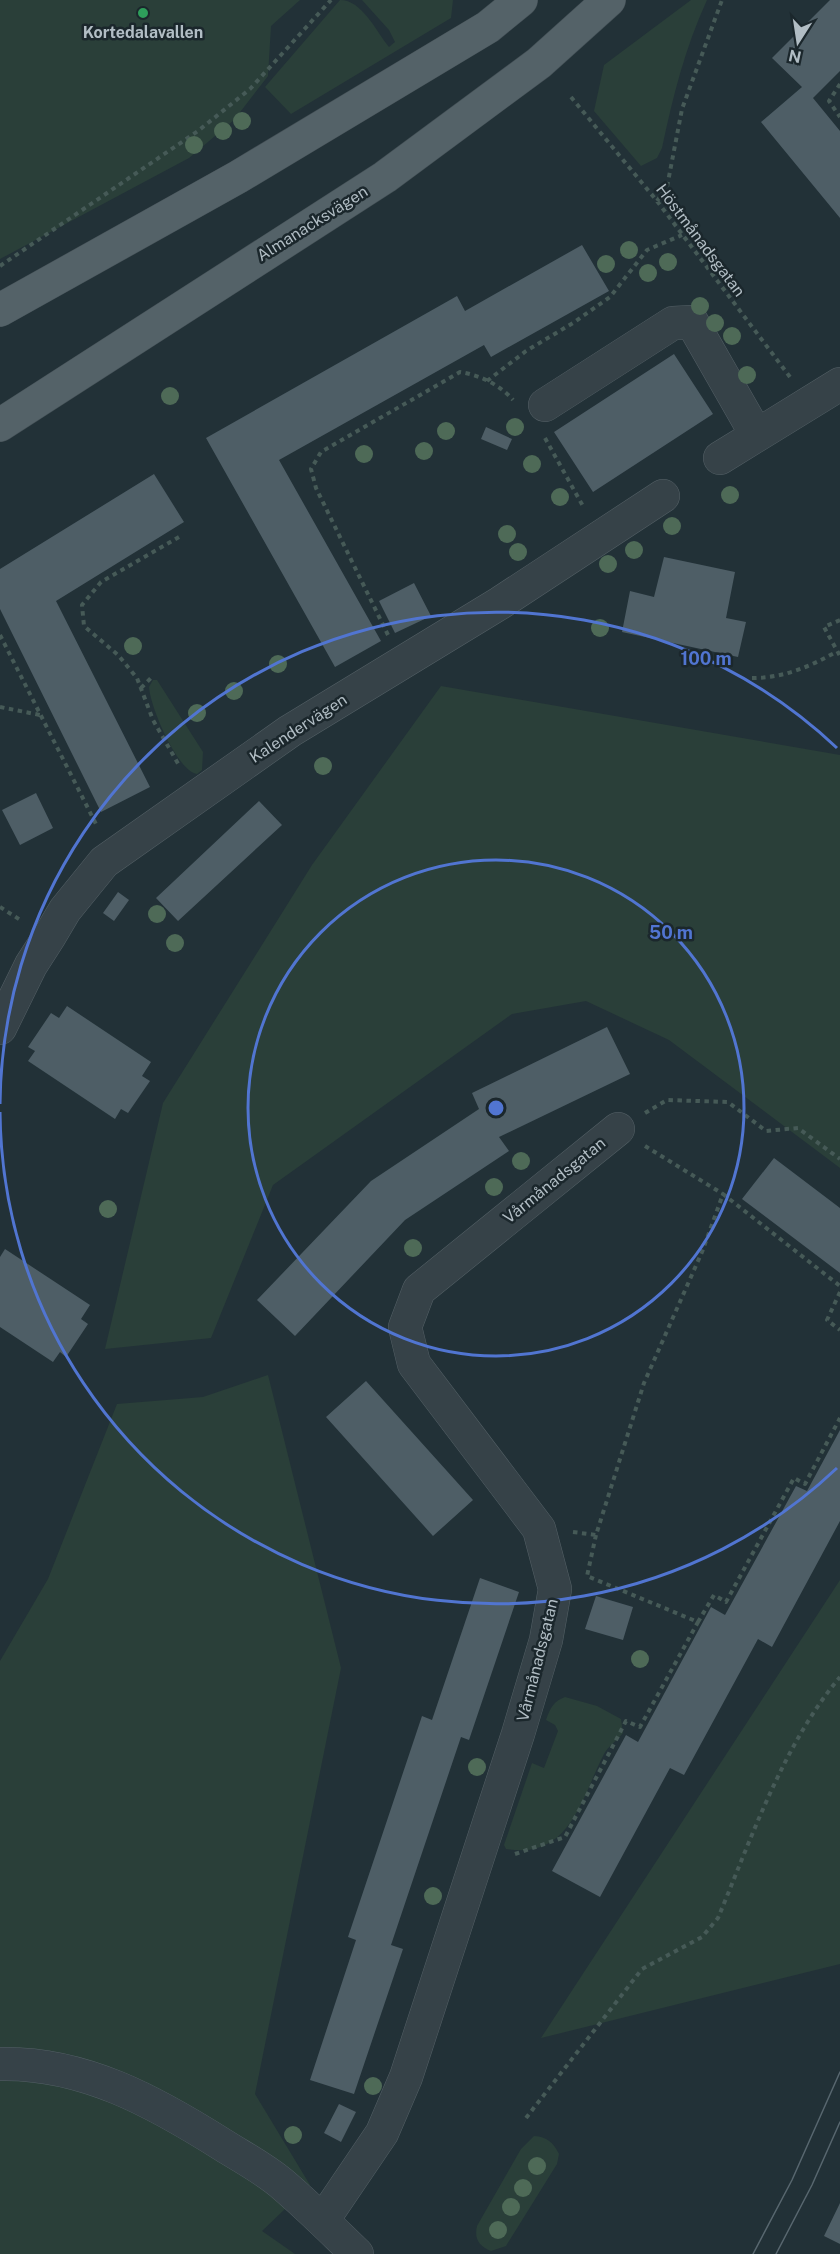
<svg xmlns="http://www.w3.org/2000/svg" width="840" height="2254" font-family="'Public Sans',sans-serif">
<rect width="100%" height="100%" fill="#223137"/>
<!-- green -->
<path fill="#2a3f39" d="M0,0H300L271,26L268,76L234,120L189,158L0,259Z
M340,0C362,0 376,31 389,47L395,42L389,30L362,0H453L451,18L291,114L265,87Z
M691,0H707C685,48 673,96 662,148L657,158L641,166L594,111L604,65Z
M153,680H157L203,752L202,770L197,774C177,771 150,706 149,687Z
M441,686L840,755V1168L669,1040L586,1001L512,1014L273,1185L211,1338L105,1349L163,1103L312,865Z
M268,1375L341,1668L255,2094L310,2185L262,2231L295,2254H0V1661L48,1579L117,1404L203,1397Z
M840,1580V1964L541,2038Z
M565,1697L597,1706L621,1719L623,1733C617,1741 608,1746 604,1754C581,1799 570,1860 506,1849L504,1845L532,1763L544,1768L558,1731L555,1725L546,1720C550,1708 554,1701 565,1697Z
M534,2136C547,2137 553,2142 559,2154L557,2164L506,2246L491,2251C479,2246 474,2239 477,2226L521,2149Z"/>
<!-- building -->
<path fill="#4e5e66" d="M830,0H840V71L813,98L840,131V218L761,122L802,87L772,58Z
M582,245L609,291L491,357L484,345L279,460L381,641L335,667L206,438L457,296L465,311Z
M674,354L713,414L593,492L554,432Z
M486,427L512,439L507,450L481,439Z
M154,474L184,522L56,601L150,787L101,812L0,609V569Z
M664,557L735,572L726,618L746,622L738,657L622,632L630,591L654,597Z
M414,583L431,616L395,633L379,601Z
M36,793L53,828L20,845L2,810Z
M259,801L282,825L178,921L156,898Z
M118,892L129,900L114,921L103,913Z
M67,1006L151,1062L142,1076L150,1081L128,1113L121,1109L115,1119L28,1061L35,1051L28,1047L51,1013L59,1018Z
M607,1027L630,1074L499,1137L509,1151L405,1220L295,1336L257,1300L371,1181L479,1109L472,1093Z
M774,1158L840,1208V1273L742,1199Z
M5,1249L90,1305L81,1319L88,1324L66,1357L60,1352L53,1362L0,1327V1257Z
M366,1381L473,1500L433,1536L326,1417Z
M840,1430V1521L772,1647L758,1639L684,1775L670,1768L600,1897L552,1871L626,1735L638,1742L711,1607L725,1615L796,1486L807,1491Z
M480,1578L519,1592L469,1740L461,1737L391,1945L403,1949L354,2094L310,2080L356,1940L348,1937L422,1716L432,1720Z
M596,1596L633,1607L623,1640L585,1629Z
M339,2104L356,2112L341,2142L324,2133Z
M840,2203V2244L824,2236Z"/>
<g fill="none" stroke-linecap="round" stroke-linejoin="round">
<!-- minor casing -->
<g stroke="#546066" stroke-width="34">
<path id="minor" d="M545,405L673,323L692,322L756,434
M720,458L840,384
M0,1028L31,965L49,937L65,910L104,862L290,731L500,603L663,496
M0,2064C83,2062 155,2102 223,2145C242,2157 263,2168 281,2183C307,2205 332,2230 357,2254
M323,2220L382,2133L406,2077L518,1734L546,1640L555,1589L539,1529L414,1364L405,1327L419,1290L618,1129"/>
</g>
<!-- major casing -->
<g stroke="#424e54" stroke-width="34">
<path id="major" d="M0,310L238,177L488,27L521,0
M0,425L385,177L539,63L609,0"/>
</g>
<!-- path -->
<path stroke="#465a57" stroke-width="4" stroke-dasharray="4.5 4.5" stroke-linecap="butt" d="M840,84L829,101L840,117
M571,97L657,201L790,377
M657,201L667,187L682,109L722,0
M0,266L198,131L250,89L331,0
M487,381L526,351L573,323L610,297L647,250L682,235
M545,438L584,508
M179,537L101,582L82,605L84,626L118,655L137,678L153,720L180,767
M840,620L824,627L840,656
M0,635L97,826
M388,635L316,488L311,469L321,452L460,372C480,375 500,385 513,400
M752,678C783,678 809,667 836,652
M141,688L153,676
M0,707L40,715
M0,907L22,921
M645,1113L667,1100L728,1102L766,1131L798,1128L840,1159
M645,1146L723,1194
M840,1292L827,1320L840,1330
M573,1532L596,1535L644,1383L702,1252L723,1194L840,1286
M596,1535L587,1576L698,1622L714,1595L726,1602L794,1478L805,1484L840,1418
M515,1854L565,1837L626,1721L640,1727L698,1622
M526,2118L642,1969L702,1937L718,1918C751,1839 784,1743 840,1677"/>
<!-- minor -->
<use href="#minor" stroke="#364248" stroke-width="33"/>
<!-- major -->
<use href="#major" stroke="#546268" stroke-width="33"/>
<!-- tram -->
<path stroke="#58676f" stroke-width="1.5" d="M753,2254L792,2180L840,2072
M776,2254L812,2185L840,2122"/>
</g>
<!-- trees -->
<g fill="#4e6a57">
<circle cx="242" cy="121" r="9"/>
<circle cx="223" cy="131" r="9"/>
<circle cx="194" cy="145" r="9"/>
<circle cx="629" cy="250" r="9"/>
<circle cx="668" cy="262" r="9"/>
<circle cx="606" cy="264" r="9"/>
<circle cx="648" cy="273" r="9"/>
<circle cx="700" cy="306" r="9"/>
<circle cx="715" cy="323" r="9"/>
<circle cx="732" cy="336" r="9"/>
<circle cx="747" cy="375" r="9"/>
<circle cx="170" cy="396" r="9"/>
<circle cx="515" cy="427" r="9"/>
<circle cx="446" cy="431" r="9"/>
<circle cx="424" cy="451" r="9"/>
<circle cx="364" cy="454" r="9"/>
<circle cx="532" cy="464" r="9"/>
<circle cx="730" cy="495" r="9"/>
<circle cx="560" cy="497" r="9"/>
<circle cx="672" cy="526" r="9"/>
<circle cx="507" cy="534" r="9"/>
<circle cx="634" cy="550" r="9"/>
<circle cx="518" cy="552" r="9"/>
<circle cx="608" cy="564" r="9"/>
<circle cx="600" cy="628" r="9"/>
<circle cx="133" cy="646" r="9"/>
<circle cx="278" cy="664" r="9"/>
<circle cx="234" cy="691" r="9"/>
<circle cx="197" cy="713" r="9"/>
<circle cx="323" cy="766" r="9"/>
<circle cx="157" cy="914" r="9"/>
<circle cx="175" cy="943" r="9"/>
<circle cx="521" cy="1161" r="9"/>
<circle cx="494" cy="1187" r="9"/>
<circle cx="108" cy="1209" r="9"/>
<circle cx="413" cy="1248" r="9"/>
<circle cx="640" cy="1659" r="9"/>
<circle cx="477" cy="1767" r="9"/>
<circle cx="433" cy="1896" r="9"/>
<circle cx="373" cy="2086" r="9"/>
<circle cx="293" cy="2135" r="9"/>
<circle cx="537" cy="2166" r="9"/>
<circle cx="523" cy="2188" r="9"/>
<circle cx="511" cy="2207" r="9"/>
<circle cx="498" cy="2230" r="9"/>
</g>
<!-- distance rings -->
<g fill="none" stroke="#5175d1" stroke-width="3">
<circle cx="496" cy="1108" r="248"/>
<path d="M837 1468A496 496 0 0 1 0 1112M0 1104A496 496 0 0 1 837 748"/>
</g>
<!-- markers -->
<circle fill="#2e9e5b" stroke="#1b272c" stroke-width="2" cx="143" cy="13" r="6"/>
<g text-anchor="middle" stroke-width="5" stroke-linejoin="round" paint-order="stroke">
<!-- poi labels -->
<g font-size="16" font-weight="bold" fill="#b1bdc4" stroke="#1b272c">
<text x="143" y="38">Kortedalavallen</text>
</g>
<!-- street labels -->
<g font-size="16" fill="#b1bdc4" stroke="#1b272c">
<text transform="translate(312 223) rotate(-32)" y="6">Almanacksvägen</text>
<text transform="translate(701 240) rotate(53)" y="6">Höstmånadsgatan</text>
<text transform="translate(298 728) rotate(-33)" y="6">Kalendervägen</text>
<text transform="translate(554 1180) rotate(-39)" y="6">Vårmånadsgatan</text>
<text transform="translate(537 1660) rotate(-76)" y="6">Vårmånadsgatan</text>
</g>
</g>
<circle cx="496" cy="1108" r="9" fill="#5175d1" stroke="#1b272c" stroke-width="3"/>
<g font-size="18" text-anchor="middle" font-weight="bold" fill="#5175d1" stroke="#1b272c" stroke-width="5" stroke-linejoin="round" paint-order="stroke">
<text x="706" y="665">100 m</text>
<text x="671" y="939">50 m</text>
</g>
<!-- north arrow -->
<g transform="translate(798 42) rotate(192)" stroke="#1b272c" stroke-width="4.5" paint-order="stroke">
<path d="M0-4.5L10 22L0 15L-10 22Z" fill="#b1bdc4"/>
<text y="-9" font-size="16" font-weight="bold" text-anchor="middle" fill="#b1bdc4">N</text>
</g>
</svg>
